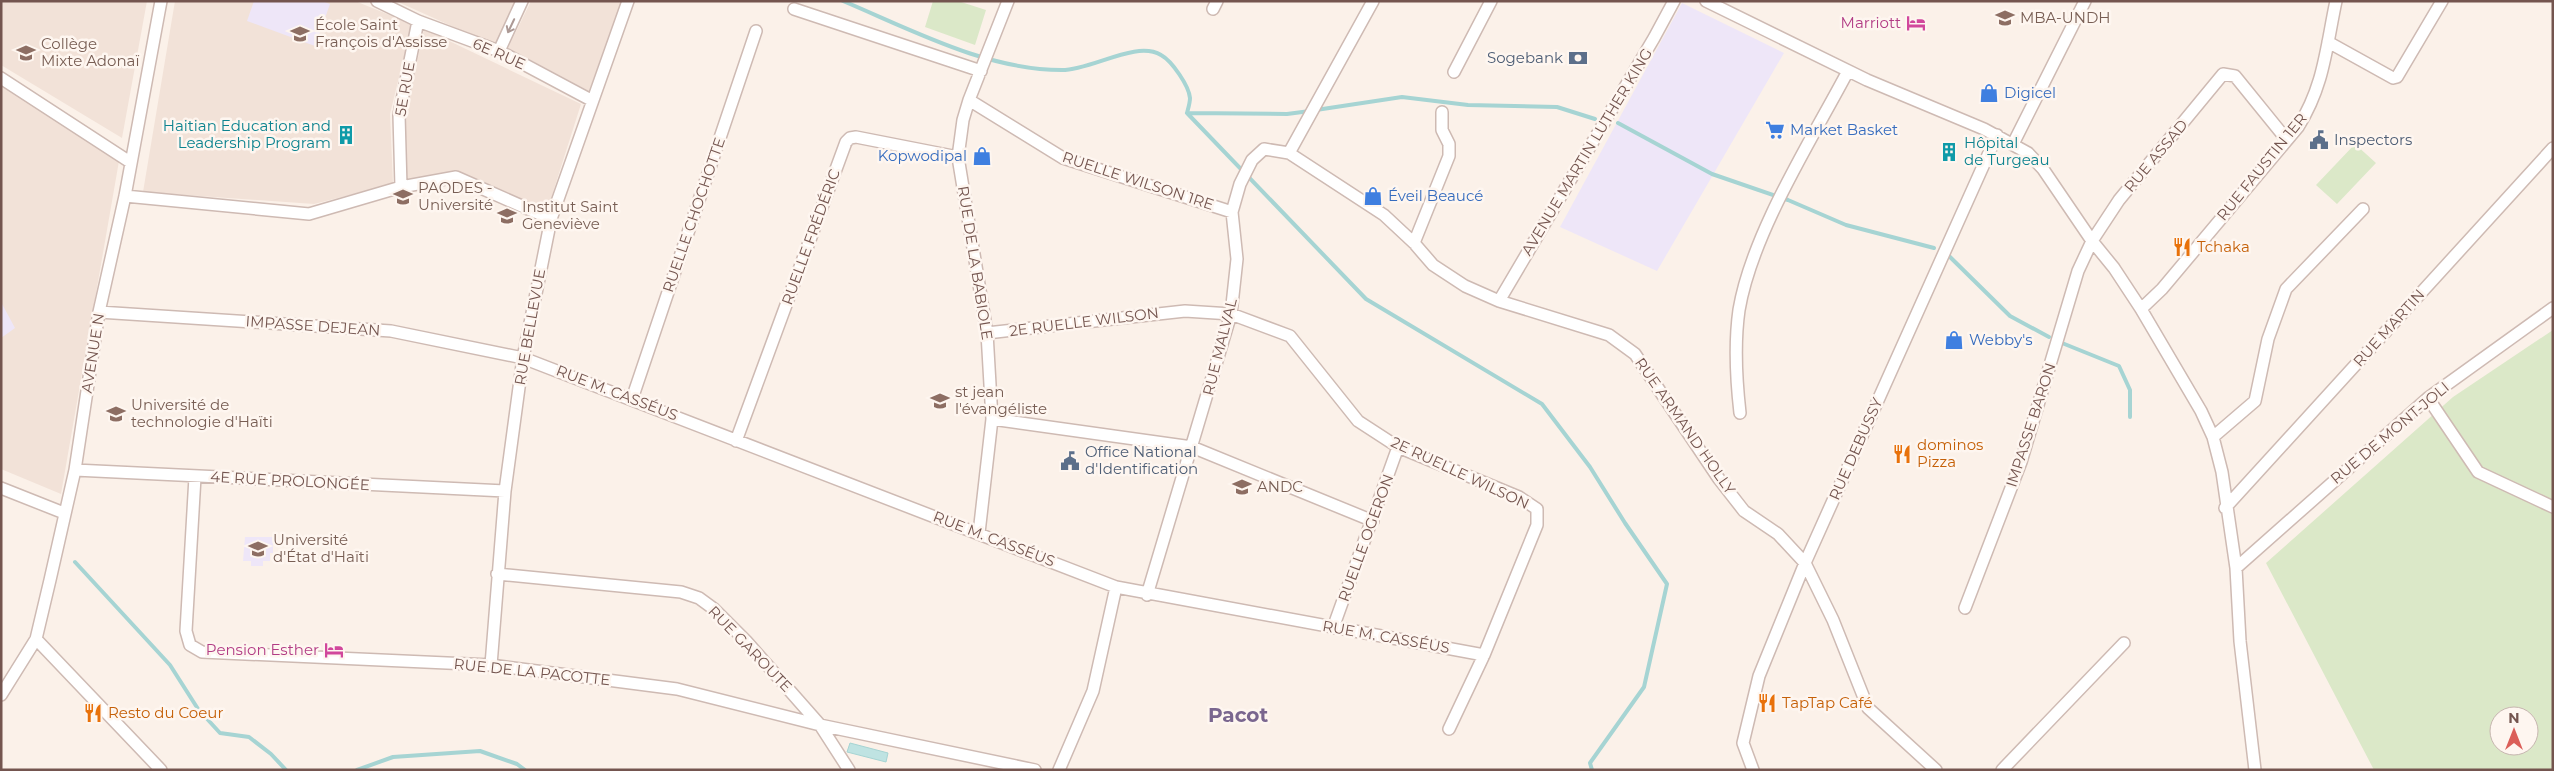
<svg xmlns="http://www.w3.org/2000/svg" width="2554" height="771" font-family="Montserrat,sans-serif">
<rect width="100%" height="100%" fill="#fbf1e9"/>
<!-- residential -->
<path fill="#f2e2d8" d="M1,1H147L122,138L1,65Z
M175,1H355L412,24L390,114L393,184L314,204L143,192Z
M396,1H519L498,47Z
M531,1H622L589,91L508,48Z
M424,29L581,104L547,211L458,171L406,182V114Z
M1,84L119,161L61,494L1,469Z"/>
<!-- education -->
<path fill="#eee6f8" d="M254,1H322L330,4L315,46L247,21Z
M1682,3L1784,53L1657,271L1560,227Z
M1,302L15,328L1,338Z
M245,537H273V553H270V561H263V566H251V561H243Z"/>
<!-- green -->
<path fill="#dbe8c8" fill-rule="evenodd" d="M933,1H958L986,10L975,45L925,27Z
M2355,144L2376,163L2337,204L2316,185Z
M2553,330V770H2374L2266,563L2453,397ZM2499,716H2529V746H2499Z"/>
<!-- water -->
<path fill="#bfe3e2" stroke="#a6d4d3" d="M850,743L888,753L886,762L847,752Z"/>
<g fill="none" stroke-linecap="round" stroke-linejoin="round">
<!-- stream -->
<path stroke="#a6d4d3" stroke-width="4" d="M843,1C912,30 986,70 1062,70C1092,70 1136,40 1161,55C1172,61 1189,86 1190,98C1190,103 1188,109 1187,113
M1316,110L1402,97L1468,105L1557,107L1595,119
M1187,113L1366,299L1542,404L1590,467L1625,523L1667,584L1644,687L1590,763L1592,770
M1187,113L1287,114L1310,111
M1618,123L1712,174L1788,200L1846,225L1934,248
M1949,256L2010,316L2049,337
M2062,343L2119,366L2130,390V417
M75,562L170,665L198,709L220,733L249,737L271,754L286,770
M357,770L393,757L480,751L517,764L525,770"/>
<!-- street casing -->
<g stroke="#cebab3" stroke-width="14">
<path id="street" d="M377,1L418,21L499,51L591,100
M1706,1L1867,80L1984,129L2028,153L2043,169L2092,241L2114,268L2141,309L2201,411L2213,437L2222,472L2236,568L2240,641L2255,770
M794,9L981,71
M1213,9L1217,1
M2328,42L2393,78L2397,77L2442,1
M499,51L522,1
M1454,72L1491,1
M1,78L130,162
M969,100L1063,158L1232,212
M2013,144L2085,1
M1289,153L1384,215L1414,243L1433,265L1465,286L1499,301L1609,335L1635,354L1719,479L1744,511L1778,534L1805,563L1833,620L1868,708L1936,770
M401,187L399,115L418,21
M125,196L309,214L401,187L456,177L551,219
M1414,243L1449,156V144L1442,130V112
M1499,301L1654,38L1674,1
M2141,309L2162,289L2298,127C2324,86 2326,48 2336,1
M99,312L391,331L523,358L1116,587L1484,655
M987,333L1185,311L1231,314L1290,336L1358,421L1398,447L1519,497L1537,509V525L1484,655L1449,729
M2428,398L2478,472L2553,507
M632,399L756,31
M1740,413C1736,378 1734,345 1739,310C1752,233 1811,141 1848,71
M992,419L1192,447L1373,521
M2213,437L2255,401L2268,339L2286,289L2363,209
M736,441L846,142L850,138L856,137L958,157
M75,470L505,491
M195,477L186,631L190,645L202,652L491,665L677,689L820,725L1035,770
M1,488L64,513
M2225,508L2553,148
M979,533L992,419L987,333L958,157L963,120L969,100L1008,1
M2236,568L2428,398L2553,308
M497,574L681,592L699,598L714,609L746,641L820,725L849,770
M1147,595L1231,314L1237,259L1232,212L1240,184L1252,160L1264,149L1289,153L1373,1
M1965,608L2021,462L2078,271L2092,241L2119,200L2223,74L2235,76L2287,140
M1333,628L1398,447
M36,639L161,770
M491,665L505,491L523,358L551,219L628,1
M1,695L36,639L50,580L75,470L99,312L125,196L161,1
M1059,770L1093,691L1116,587
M1753,770L1743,743L1759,676L1805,563L1997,135
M2002,770L2124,643"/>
</g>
<!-- street -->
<use href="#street" stroke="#fff" stroke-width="11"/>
</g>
<!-- one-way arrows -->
<defs><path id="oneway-shaft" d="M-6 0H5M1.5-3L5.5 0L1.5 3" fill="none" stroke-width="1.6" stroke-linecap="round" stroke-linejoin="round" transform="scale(1.25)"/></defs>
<use stroke="#ac9995" href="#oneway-shaft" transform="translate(511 26) rotate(115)"/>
<!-- icons -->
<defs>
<g id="university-bare" transform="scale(1.5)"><path d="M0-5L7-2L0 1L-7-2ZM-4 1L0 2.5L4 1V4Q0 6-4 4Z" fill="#8d6e63" stroke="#fef6f0" stroke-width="2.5" paint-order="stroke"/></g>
<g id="hotel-bare" transform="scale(1.5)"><path d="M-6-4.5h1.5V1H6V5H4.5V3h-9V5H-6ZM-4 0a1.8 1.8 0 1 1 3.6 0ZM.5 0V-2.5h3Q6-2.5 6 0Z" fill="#d1479c" stroke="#fef6f0" stroke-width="2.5" paint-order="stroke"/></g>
<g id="school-bare" transform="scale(1.5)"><path d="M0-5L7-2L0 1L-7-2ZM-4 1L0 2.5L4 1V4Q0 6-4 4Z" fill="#8d6e63" stroke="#fef6f0" stroke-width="2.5" paint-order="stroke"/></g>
<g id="bank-bare" transform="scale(1.5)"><path d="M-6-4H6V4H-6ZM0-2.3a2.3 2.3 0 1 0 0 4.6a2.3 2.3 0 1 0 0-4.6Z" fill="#5c6f8a" stroke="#fef6f0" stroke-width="2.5" paint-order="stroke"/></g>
<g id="shop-bare" transform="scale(1.5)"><path d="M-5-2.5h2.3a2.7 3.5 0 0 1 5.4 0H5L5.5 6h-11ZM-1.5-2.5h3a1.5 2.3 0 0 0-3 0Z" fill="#3f7fe0" stroke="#fef6f0" stroke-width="2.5" paint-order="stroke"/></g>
<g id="supermarket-bare" transform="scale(1.5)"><path d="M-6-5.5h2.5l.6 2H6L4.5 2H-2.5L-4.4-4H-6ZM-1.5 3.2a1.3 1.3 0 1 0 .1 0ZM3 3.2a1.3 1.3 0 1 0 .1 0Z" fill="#3f7fe0" stroke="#fef6f0" stroke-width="2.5" paint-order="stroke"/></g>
<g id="building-bare" transform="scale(1.5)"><path d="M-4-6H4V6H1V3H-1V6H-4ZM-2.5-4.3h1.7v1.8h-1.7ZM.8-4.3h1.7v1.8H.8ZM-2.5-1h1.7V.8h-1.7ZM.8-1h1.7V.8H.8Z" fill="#0f9aa8" stroke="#fef6f0" stroke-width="2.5" paint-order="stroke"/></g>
<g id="civic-bare" transform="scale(1.5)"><path d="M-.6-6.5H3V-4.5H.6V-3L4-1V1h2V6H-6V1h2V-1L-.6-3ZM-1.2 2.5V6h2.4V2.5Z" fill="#5c6f8a" stroke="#fef6f0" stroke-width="2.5" paint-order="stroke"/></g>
<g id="restaurant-bare" transform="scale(1.5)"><path d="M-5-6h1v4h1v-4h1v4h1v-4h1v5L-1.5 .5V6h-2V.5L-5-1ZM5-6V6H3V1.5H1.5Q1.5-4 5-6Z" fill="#e8710a" stroke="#fef6f0" stroke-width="2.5" paint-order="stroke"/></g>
</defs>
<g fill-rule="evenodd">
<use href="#university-bare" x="2005" y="18"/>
<use href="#hotel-bare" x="1916" y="23"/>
<use href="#school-bare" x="300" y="34"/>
<use href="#school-bare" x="26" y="53"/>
<use href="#bank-bare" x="1578" y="58"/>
<use href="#shop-bare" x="1989" y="93"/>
<use href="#supermarket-bare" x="1775" y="130"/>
<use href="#building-bare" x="346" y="135"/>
<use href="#civic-bare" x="2319" y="140"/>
<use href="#building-bare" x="1949" y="152"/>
<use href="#shop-bare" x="982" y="156"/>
<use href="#shop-bare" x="1373" y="196"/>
<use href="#university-bare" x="403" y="197"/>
<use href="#school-bare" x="507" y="216"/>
<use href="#restaurant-bare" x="2182" y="247"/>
<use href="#shop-bare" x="1954" y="340"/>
<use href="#school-bare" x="940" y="401"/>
<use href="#university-bare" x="116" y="414"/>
<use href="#restaurant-bare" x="1902" y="454"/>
<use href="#civic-bare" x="1070" y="461"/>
<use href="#university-bare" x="1242" y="487"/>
<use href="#university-bare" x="258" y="549"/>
<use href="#hotel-bare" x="334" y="650"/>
<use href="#restaurant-bare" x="1767" y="703"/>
<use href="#restaurant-bare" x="93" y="713"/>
</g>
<g text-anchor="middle" stroke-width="5" stroke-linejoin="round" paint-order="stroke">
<!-- education labels -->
<g font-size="15" fill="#785e54" stroke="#fef6f0" text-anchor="start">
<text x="2020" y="23">MBA-UNDH</text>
<text x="315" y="30">École Saint<tspan x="315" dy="17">François d'Assisse</tspan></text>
<text x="41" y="49">Collège<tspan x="41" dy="17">Mixte Adonaï</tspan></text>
<text x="418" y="193">PAODES -<tspan x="418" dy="17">Université</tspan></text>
<text x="522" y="212">Institut Saint<tspan x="522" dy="17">Geneviève</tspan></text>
<text x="955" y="397">st jean<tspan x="955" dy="17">l'évangéliste</tspan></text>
<text x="131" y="410">Université de<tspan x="131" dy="17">technologie d'Haïti</tspan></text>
<text x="1257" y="492">ANDC</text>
<text x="273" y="545">Université<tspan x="273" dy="17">d'État d'Haïti</tspan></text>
</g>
<!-- hotel labels -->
<g font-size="15" fill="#b23c85" stroke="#fef6f0" text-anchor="end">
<text x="1901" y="28">Marriott</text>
<text x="319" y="655">Pension Esther</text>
</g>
<!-- street labels -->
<g font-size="15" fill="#74554f" stroke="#fef6f0">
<text transform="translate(499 54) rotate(24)" y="5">6E RUE</text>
<text transform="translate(405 89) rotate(-80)" y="5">5E RUE</text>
<text transform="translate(1587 152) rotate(-59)" y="5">AVENUE MARTIN LUTHER KING</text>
<text transform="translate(2156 156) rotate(-50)" y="5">RUE ASSAD</text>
<text transform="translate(2262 167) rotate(-51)" y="5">RUE FAUSTIN 1ER</text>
<text transform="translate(1138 181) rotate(18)" y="5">RUELLE WILSON 1RE</text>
<text transform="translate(694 215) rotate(-71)" y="5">RUELLE CHOCHOTTE</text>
<text transform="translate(811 237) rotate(-70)" y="5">RUELLE FRÉDÉRIC</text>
<text transform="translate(975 263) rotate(81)" y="5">RUE DE LA BABIOLE</text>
<text transform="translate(1084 322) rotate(-7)" y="5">2E RUELLE WILSON</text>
<text transform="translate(313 326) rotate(4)" y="5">IMPASSE DEJEAN</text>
<text transform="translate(530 327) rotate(-80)" y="5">RUE BELLEVUE</text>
<text transform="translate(2389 328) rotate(-48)" y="5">RUE MARTIN</text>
<text transform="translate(1220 347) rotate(-76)" y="5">RUE MALVAL</text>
<text transform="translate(93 353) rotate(-81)" y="5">AVENUE N</text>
<text transform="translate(617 393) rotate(21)" y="5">RUE M. CASSÉUS</text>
<text transform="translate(2031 425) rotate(-72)" y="5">IMPASSE BARON</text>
<text transform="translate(1685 426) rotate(55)" y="5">RUE ARMAND HOLLY</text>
<text transform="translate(2390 433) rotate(-40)" y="5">RUE DE MONT-JOLI</text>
<text transform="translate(1856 449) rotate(-66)" y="5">RUE DEBUSSY</text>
<text transform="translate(1460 473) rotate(25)" y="5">2E RUELLE WILSON</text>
<text transform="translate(290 481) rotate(3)" y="5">4E RUE PROLONGÉE</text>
<text transform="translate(1366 538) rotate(-70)" y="5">RUELLE OGERON</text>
<text transform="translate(994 539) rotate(21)" y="5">RUE M. CASSÉUS</text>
<text transform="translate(1386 637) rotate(10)" y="5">RUE M. CASSÉUS</text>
<text transform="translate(750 649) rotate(46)" y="5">RUE GAROUTE</text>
<text transform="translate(532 672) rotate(6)" y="5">RUE DE LA PACOTTE</text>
</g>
<!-- service labels -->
<g font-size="15" fill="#4e5e75" stroke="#fef6f0" text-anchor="start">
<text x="1563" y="63" text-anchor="end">Sogebank</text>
<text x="2334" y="145">Inspectors</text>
<text x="1085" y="457">Office National<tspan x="1085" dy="17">d'Identification</tspan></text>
</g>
<!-- shop labels -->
<g font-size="15" fill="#366cbe" stroke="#fef6f0" text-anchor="start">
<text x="2004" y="98">Digicel</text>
<text x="1790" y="135">Market Basket</text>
<text x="967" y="161" text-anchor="end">Kopwodipal</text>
<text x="1388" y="201">Éveil Beaucé</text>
<text x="1969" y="345">Webby's</text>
</g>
<!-- culture labels -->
<g font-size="15" fill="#0d838f" stroke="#fef6f0" text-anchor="end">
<text x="331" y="131">Haitian Education and<tspan x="331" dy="17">Leadership Program</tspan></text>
<text x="1964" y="148" text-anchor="start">Hôpital<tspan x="1964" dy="17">de Turgeau</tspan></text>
</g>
<!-- food labels -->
<g font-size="15" fill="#c56008" stroke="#fef6f0" text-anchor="start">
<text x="2197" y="252">Tchaka</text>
<text x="1917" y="450">dominos<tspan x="1917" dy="17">Pizza</tspan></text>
<text x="1782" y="708">TapTap Café</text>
<text x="108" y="718">Resto du Coeur</text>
</g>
<!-- district labels -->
<g font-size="20" font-weight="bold" fill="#7a668f" stroke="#fef6f0">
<text x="1238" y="722">Pacot</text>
</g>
</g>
<!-- border -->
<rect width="2554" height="771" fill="none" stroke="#74554f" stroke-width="5"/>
<!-- north arrow -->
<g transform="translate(2514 731)"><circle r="24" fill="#fef6f0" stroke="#c7b6b0"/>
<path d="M0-4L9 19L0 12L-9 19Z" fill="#db5f59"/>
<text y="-8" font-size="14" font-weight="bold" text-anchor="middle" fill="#74554f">N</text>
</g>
</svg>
